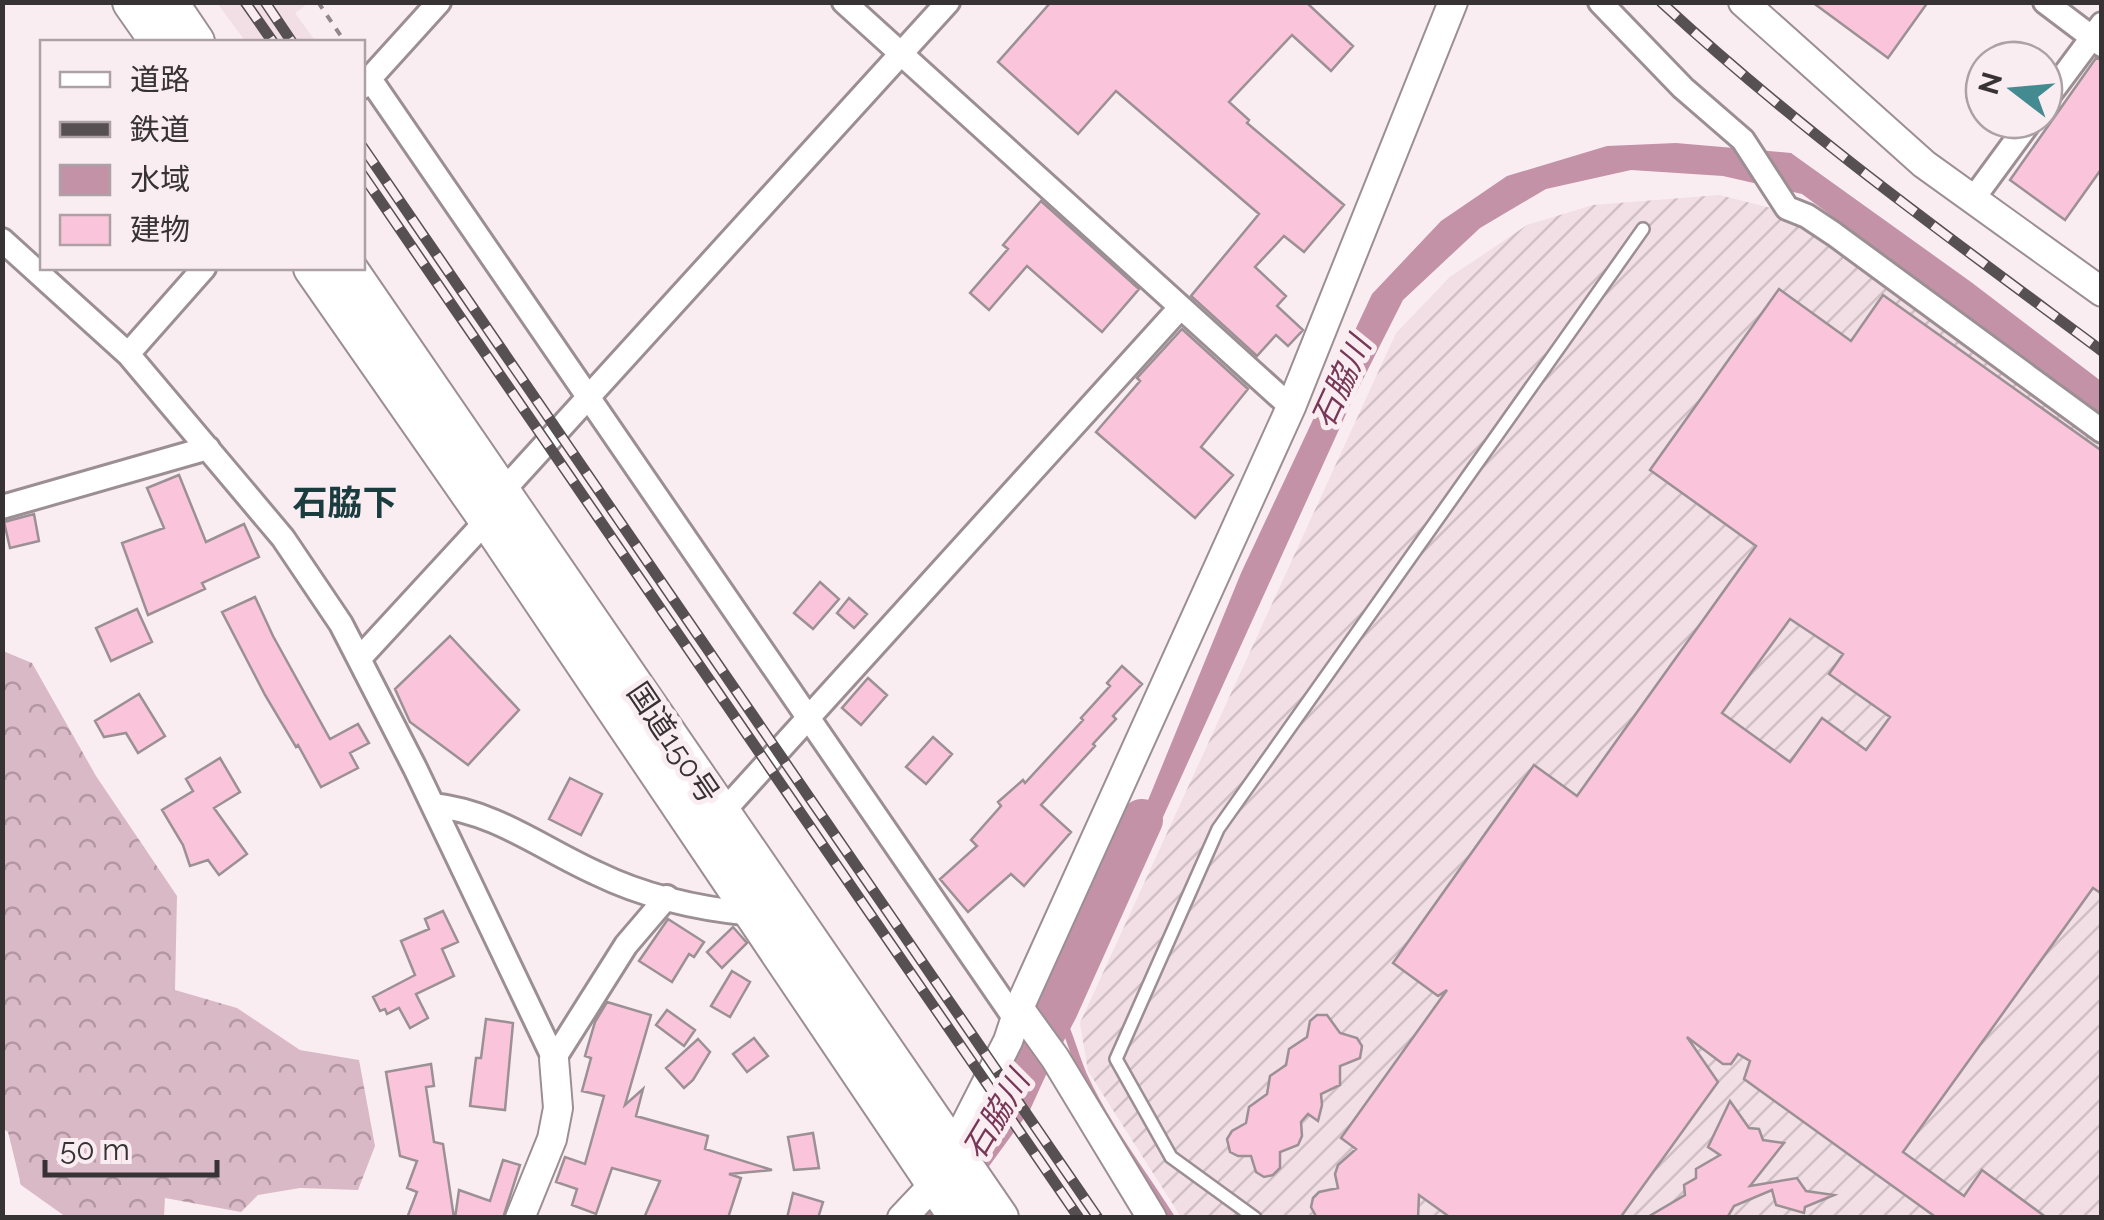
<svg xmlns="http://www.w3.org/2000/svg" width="2104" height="1220" font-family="Raleway,'Noto Sans JP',sans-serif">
<defs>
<pattern id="industrial-furrows" width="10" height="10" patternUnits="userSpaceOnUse" patternTransform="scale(2.5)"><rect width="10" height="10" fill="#f2dee5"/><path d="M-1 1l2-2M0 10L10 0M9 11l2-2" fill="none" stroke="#d0bfc5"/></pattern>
<pattern id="forest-crowns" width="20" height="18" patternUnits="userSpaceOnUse" patternTransform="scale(2.5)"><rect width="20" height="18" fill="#dab9c6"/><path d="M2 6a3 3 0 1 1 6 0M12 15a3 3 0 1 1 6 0" fill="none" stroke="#b297a2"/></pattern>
</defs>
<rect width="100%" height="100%" fill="#faedf2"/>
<!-- built -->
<path fill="#f2dee5" d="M217,3H303L305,6L295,13L316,42H246Z"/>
<!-- industrial -->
<path fill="url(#industrial-furrows)" d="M1719,195L1771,208L1832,242L2101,440V1217H1181L1088,1071L1080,1023L1396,333L1450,277L1527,225L1593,205Z"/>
<!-- forest -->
<path fill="url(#forest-crowns)" d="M3,651L32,663L96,776L177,896L175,990L237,1008L300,1050L359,1060L375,1146L358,1190L300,1188L258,1195L241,1212L165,1198L164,1217H66L21,1185L8,1132L2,1128Z"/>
<!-- water -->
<path fill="#c492a7" d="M1676,143L1791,153L1971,282L2101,381V415L1802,194L1723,176L1631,170L1546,189L1480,228L1403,300L1351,403L1030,1110L952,1217L922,1218L1063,1008L1241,573L1372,294L1441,221L1507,176L1607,146Z"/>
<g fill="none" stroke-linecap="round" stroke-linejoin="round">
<!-- stream -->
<path stroke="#c492a7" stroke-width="8" d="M1057,1009C1069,1031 1073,1052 1083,1075C1106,1125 1141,1171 1171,1218"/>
<!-- river -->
<path stroke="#c492a7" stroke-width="42" d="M1021,1077L1057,1009L1142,820"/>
</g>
<!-- building -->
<path fill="#fac4da" stroke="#9b9094" stroke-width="2.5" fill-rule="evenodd" d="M1051,2H1306L1353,46L1331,71L1292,35L1229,102L1249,120L1247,123L1344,205L1304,252L1284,236L1255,267L1286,296L1277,306L1303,330L1288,346L1276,335L1257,356L1191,296L1259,214L1116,91L1078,134L998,62Z
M1812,2H1928L1888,58Z
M2096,58L2102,60V168L2065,220L2010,180Z
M1041,201L1139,289L1102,332L1027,266L989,310L970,293L1008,249L1003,245Z
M1779,289L1851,341L1883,295L2102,451V894L2093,888L1903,1152L1964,1196L1982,1170L2047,1218H1937L1744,1079L1750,1061L1738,1054L1731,1064H1723L1687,1037L1718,1082L1620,1218H1451L1419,1195L1418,1218H1317L1311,1207L1313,1198L1319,1192L1338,1188L1335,1174L1338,1165L1356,1149L1341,1138L1447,990L1438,996L1393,963L1534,765L1577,796L1756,546L1650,470ZM1790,619L1843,654L1829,674L1890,717L1866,750L1822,718L1790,762L1722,713Z
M1182,329L1248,389L1201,447L1233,475L1195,518L1096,432L1140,381L1137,378Z
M179,475L206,542L244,524L259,557L202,583L205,589L148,615L122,543L164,528L147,488Z
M34,514L39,541L10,548L4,522Z
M820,582L839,599L813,629L794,613Z
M255,597L273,636L330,739L358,724L369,743L350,753L358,768L321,787L298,745L296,747L265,695L222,612Z
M849,598L867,614L854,628L837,613Z
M137,609L152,642L111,661L96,628Z
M450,636L519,710L468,765L410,722L395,689Z
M1122,666L1142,684L1113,716L1116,719L1093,744L1095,746L1041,805L1071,832L1024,886L1011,874L968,912L940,879L977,846L971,840L1001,806L998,802L1023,780L1025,783L1083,720L1081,718L1110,686L1107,683Z
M868,678L887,695L861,725L842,708Z
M139,694L165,736L138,753L126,733L104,737L95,721Z
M933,737L952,754L926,784L906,767Z
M220,758L240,792L214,808L247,854L219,875L208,860L190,866L183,845L162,810L193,791L186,779Z
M570,778L602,794L581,835L549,819Z
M443,911L458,942L442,949L454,976L416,994L428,1018L410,1028L399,1008L387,1014L385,1009L380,1011L373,997L415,975L401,941L429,929L425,919Z
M668,919L704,942L694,957L689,954L672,982L639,961Z
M733,927L747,943L722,968L707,952Z
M732,971L750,982L730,1017L711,1006Z
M607,1002L651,1015L625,1105L643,1089L636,1116L708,1136L705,1149L772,1170L729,1174L741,1178L728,1218H644L660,1181L612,1168L596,1214L572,1205L577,1189L556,1182L565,1157L585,1164L604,1096L582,1091L591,1058L585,1056L595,1022Z
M667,1010L695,1030L684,1046L656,1025Z
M1317,1015H1327L1340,1033L1357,1038L1362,1046L1360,1058L1340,1066V1085L1321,1094L1322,1105L1318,1121L1308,1114L1301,1122L1302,1136L1298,1145L1280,1152V1168L1273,1175L1264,1177L1256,1172L1251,1156H1238L1230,1152L1227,1139L1232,1131L1246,1123L1249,1107L1267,1094L1270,1076L1286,1065L1289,1049L1307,1037L1310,1021Z
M486,1019L513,1023L505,1110L470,1106L476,1058H481Z
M754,1038L768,1056L747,1072L733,1054Z
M698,1039L710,1052L693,1080L684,1088L666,1068Z
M431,1064L434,1086L426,1087L434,1142L443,1144L454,1218H407L417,1192L407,1188L417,1161L400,1156L386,1072Z
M1730,1101L1749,1128L1759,1129L1763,1140L1784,1143L1750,1186L1797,1178L1806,1191L1834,1195L1805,1207L1804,1213L1776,1205L1772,1190L1734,1206L1727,1218H1646L1685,1195L1684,1185L1696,1178V1169L1720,1155L1708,1147Z
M813,1133L819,1168L794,1170L788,1137Z
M503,1160L520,1165L503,1218H455L459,1190L490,1201Z
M793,1193L823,1202L818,1218H787Z"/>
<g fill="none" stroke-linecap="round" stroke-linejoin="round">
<!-- service casing -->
<g stroke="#9b8f93" stroke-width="16">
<path id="service" d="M1255,1218L1171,1157L1116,1059L1218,829L1643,229"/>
</g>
<!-- minor casing -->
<g stroke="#9b8f93" stroke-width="28">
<path id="minor" d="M844,2L1291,407
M1600,2L1683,88L1743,140L1787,208L1807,216L1834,234L2102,431
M2045,2L2102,45
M370,79L1015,1019
M362,87L439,2
M2044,102L2102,24
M1973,199L2031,120
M2,240L128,354L283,538L341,624L415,768L554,1059
M128,354L204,268
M502,492L948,2
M2,507L208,448
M359,659L488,519
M433,805C496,812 539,847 596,873C643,896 700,909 753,914
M722,813L1179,309
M554,1059L626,945L667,897"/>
</g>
<!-- tertiary casing -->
<g stroke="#9b8f93" stroke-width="32">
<path id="tertiary" d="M1743,2L1924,164L2102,292
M1019,1008L1055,1058L1152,1218
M520,1218L552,1139L558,1108L554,1059
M902,1218L936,1182L1008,1041L1019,1008L1291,407L1453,2"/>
</g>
<!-- trunk casing -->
<g stroke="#9b8f93" stroke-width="42">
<path id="trunk" d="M132,2L160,42
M168,2L195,42
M313,268L488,519L959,1218
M347,268L999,1218"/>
</g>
<!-- path -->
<path stroke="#90878a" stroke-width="4" stroke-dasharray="8 8" stroke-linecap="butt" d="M318,2L345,42"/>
<!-- service -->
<use href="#service" stroke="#fff" stroke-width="11"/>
<!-- minor -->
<use href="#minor" stroke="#fff" stroke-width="22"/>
<!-- tertiary -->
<use href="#tertiary" stroke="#fff" stroke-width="28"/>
<!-- trunk -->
<use href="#trunk" stroke="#fff" stroke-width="38"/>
<!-- rail casing -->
<g stroke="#565052" stroke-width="11">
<path id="rail" d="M245,2L273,42
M265,2L292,42
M1661,2C1799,130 1951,239 2102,351
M362,146L1098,1218
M362,174L1079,1218"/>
</g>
<!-- rail -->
<use href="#rail" stroke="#faedf2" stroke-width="8" stroke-dasharray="22" stroke-linecap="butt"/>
</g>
<g text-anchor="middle" stroke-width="10" stroke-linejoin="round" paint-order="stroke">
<!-- street labels -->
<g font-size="30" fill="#373234" stroke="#faedf2">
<text transform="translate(673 743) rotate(56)" y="10">国道150号</text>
</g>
<!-- water labels -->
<g font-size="32" font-style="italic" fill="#773756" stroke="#faedf2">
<text transform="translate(1341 382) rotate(-65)" y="11">石脇川</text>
<text transform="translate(996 1115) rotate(-59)" y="11">石脇川</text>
</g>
<!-- quarter labels -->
<g font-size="35" font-weight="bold" fill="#1a3c3f" stroke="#faedf2">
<text x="345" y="515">石脇下</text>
</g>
</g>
<!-- border -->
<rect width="2104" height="1220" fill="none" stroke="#373234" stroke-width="10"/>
<!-- legend -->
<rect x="40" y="40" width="325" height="230" fill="#faedf2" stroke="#aca2a6" stroke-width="2.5"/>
<rect x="60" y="72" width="50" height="15" fill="#ffffff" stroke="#aca2a6" stroke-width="2.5"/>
<text x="130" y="90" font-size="30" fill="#373234">道路</text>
<rect x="60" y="122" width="50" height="15" fill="#565052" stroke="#aca2a6" stroke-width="2.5"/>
<text x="130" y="140" font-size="30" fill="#373234">鉄道</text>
<rect x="60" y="165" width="50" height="30" fill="#c492a7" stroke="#aca2a6" stroke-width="2.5"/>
<text x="130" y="190" font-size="30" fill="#373234">水域</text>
<rect x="60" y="215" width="50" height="30" fill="#fac4da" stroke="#aca2a6" stroke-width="2.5"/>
<text x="130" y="240" font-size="30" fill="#373234">建物</text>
<!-- north arrow -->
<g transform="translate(2014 90) rotate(286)"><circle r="48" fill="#faedf2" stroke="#aca2a6" stroke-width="2.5"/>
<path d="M0-8L18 38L0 25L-18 38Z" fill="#448b91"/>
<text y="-15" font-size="28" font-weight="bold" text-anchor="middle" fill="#373234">N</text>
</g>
<!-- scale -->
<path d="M45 1160v15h172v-15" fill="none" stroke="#373234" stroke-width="5"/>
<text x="60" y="1160" font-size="30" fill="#373234" stroke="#faedf2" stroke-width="8" paint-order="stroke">50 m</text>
</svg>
